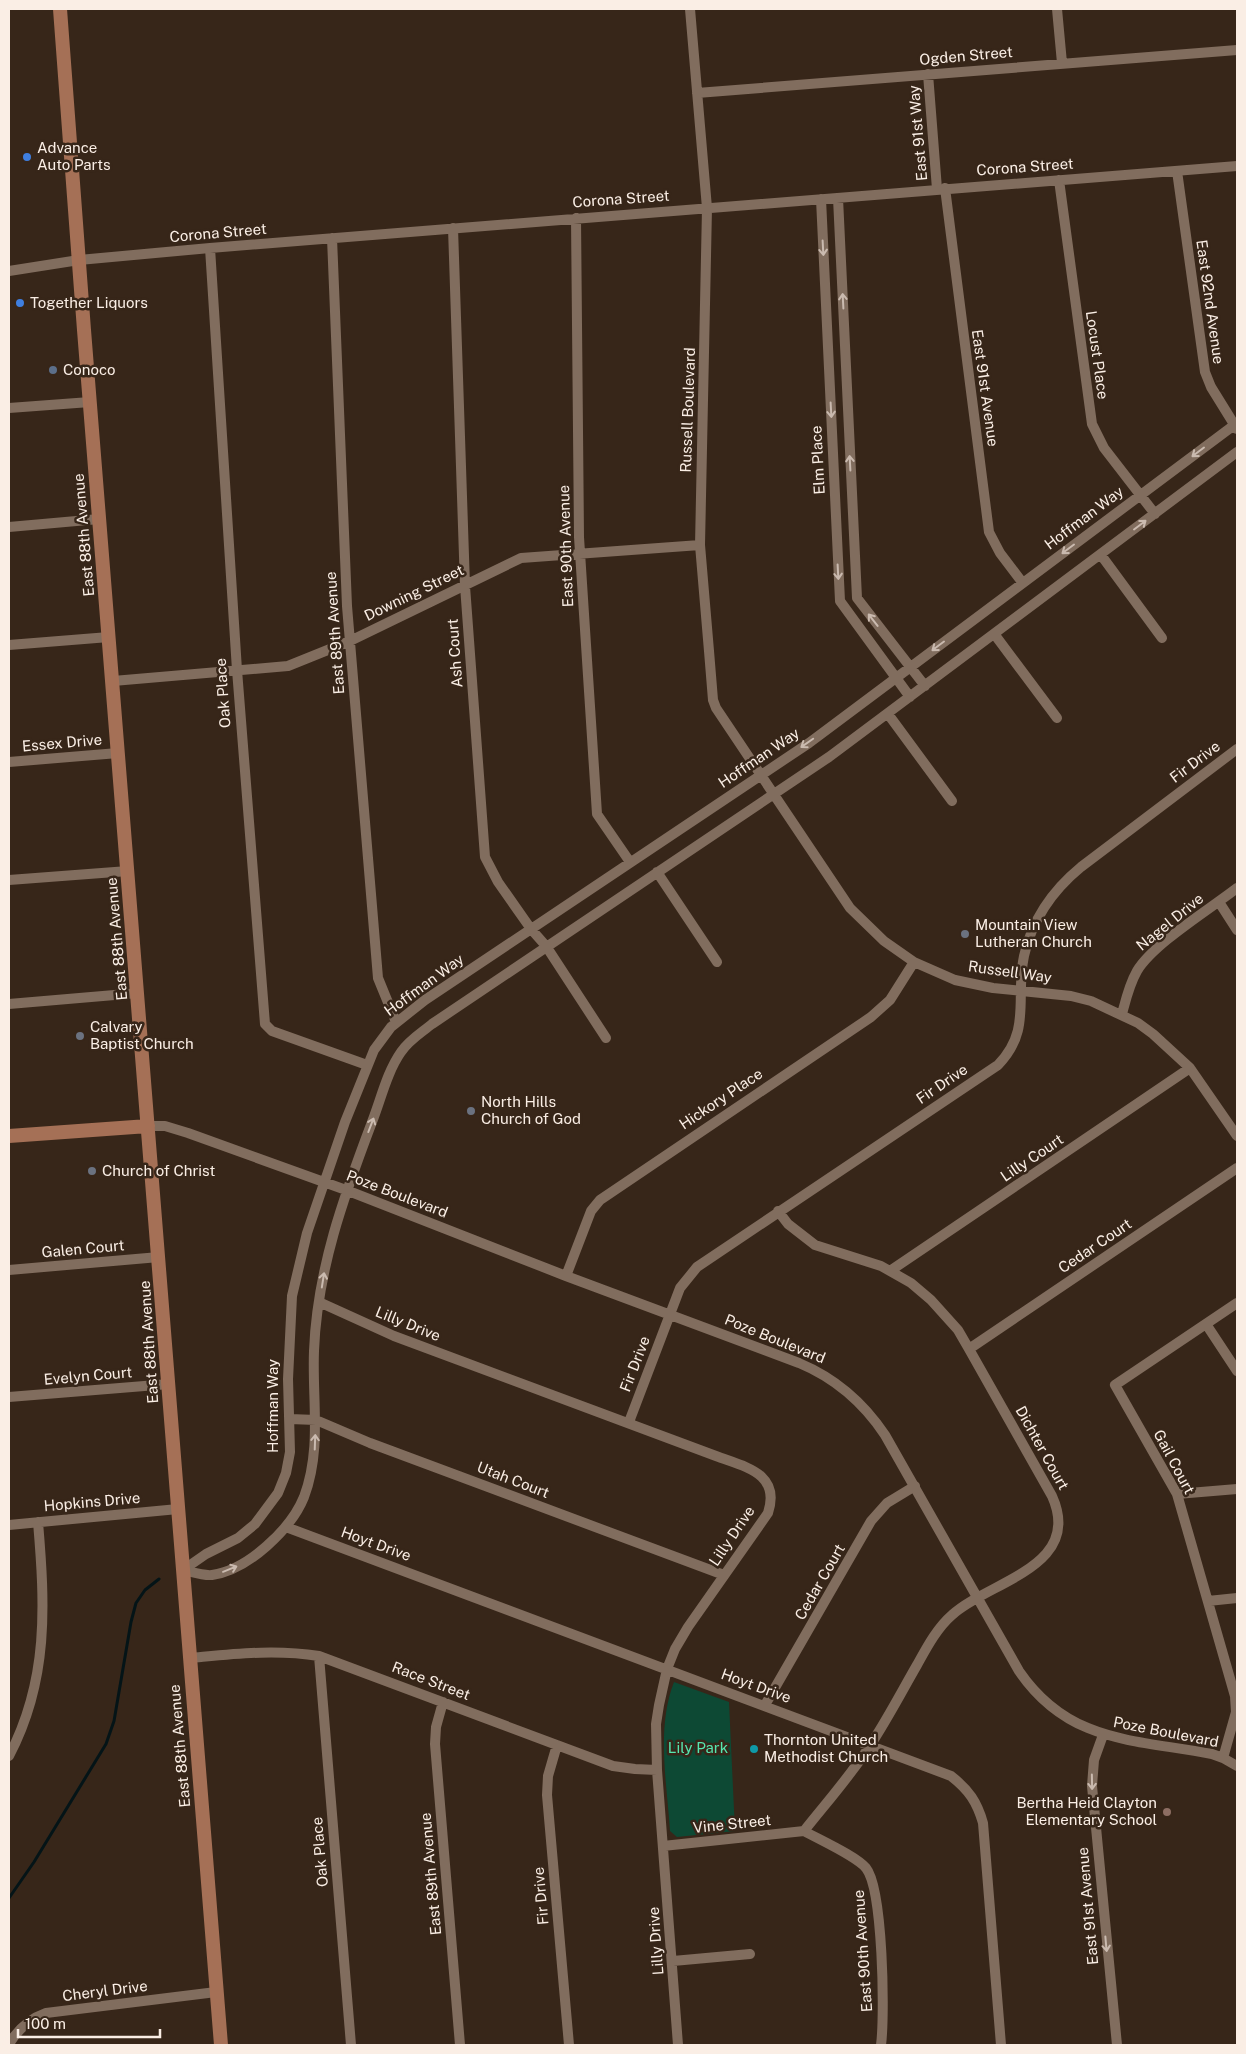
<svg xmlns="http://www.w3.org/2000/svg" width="1246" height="2054" font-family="'Public Sans',sans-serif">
<rect width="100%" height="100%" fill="#372619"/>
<!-- green -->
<path fill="#0d4934" d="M674,1682L729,1702L735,1831L677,1837L670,1831C667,1783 656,1728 674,1682Z"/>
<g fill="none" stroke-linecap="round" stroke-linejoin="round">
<!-- stream -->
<path stroke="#041417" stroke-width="3" d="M9,1898L34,1862L106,1744L114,1721L131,1622L136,1603L145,1590L159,1579"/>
<!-- street -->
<path stroke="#816d5e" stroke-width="10" d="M690,9L707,208L700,545L709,651L713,700L716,708L850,908L884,941L914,962L955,980L993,988L1071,996L1091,1001L1138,1023L1153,1034L1190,1068L1237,1136
M1057,9L1062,63
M928,74L937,189
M697,93L1237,50
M1177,171L1205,372L1211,387L1237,429
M1059,180L1092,424L1104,448L1155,514
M945,188L989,532L1000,553L1022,582
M838,198L857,598L925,686
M821,199L840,601L910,697
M576,218L579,537L597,814L630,862
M453,228L465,586L485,857L498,882L531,929L546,946L606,1038
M332,238L347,606L378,978L396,1022
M210,248L237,670L265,1024L272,1031L367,1065
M9,271L79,260L210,248L1237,166
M9,408L90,402
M9,527L99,519
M1101,555L1162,638
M995,635L1057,718
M9,645L109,637
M113,681L288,666L350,641L521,558L700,545
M888,714L952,801
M9,762L118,753
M657,872L717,962
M9,880L128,871
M1219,902L1237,930
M9,1004L138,993
M1122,1014C1126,999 1129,985 1137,971C1153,944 1210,909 1237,888
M148,1126H165L188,1133L346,1190L566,1276L799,1363C835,1378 863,1402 885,1435L1019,1671C1069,1744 1135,1739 1212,1754L1223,1758L1237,1766
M778,1211L788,1224L815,1245L881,1266L911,1283L931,1300L958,1330L969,1349L1052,1496C1084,1567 989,1581 952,1615C937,1628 927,1647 917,1665C902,1691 888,1718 871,1744C852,1774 827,1802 804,1831
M9,1270L159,1257
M890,1271L1190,1068
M566,1276L591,1211L600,1200L871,1017L890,1000L914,962
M319,1302L394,1336L716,1456C745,1467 781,1473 768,1513L688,1627L675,1649L667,1669L659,1705L656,1724L657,1770L678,2045
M1206,1324L1237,1371
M969,1349L1237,1168
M9,1397L169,1384
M290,1419L316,1420L370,1443L724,1575
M629,1422L680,1288L697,1267L998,1065C1032,1030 1015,998 1024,956C1032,920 1053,890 1081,867L1237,749
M1177,1494L1237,1489
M9,1525L178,1509
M286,1527L951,1776C969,1790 977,1802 983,1823L1001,2045
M183,1570L206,1554L238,1538L255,1524L278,1493L286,1473L290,1452L288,1379L292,1296L307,1233L345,1122L374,1050L391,1027L425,1000L809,743L1237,423
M183,1570C192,1572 204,1576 212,1575C248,1570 291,1529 304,1497C322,1449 312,1400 314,1351C317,1270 344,1196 372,1122C381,1099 387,1072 401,1052C409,1040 421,1033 432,1024L829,757L1237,452
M1208,1601L1237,1598
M319,1656L351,2045
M189,1658C234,1654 274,1649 319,1656L613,1766L635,1769L657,1770
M443,1702L436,1727L435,1744L460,2045
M765,1705L871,1521L887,1503L915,1486
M1103,1735L1094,1760L1092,1786L1117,2045
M557,1745L548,1776L547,1795L569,2045
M9,1756C49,1680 45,1605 38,1522
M1223,1758L1236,1712L1235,1696L1177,1494L1115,1385L1237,1303
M804,1831C820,1840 856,1856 866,1868C883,1889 885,2015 881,2045
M663,1846L804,1831
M673,1961L750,1954
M9,2044C18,2029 29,2019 46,2013L216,1992"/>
<!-- secondary -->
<path stroke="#a57056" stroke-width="14" d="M60,9L84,330L221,2045
M9,1136L148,1126"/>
</g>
<!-- one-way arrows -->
<defs><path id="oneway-shaft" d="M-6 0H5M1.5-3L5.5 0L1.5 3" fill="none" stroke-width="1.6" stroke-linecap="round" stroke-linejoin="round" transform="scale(1.25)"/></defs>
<g stroke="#cabaaf">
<use href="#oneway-shaft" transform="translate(823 248) rotate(87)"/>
<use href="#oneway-shaft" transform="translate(843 301) rotate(-93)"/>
<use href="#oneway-shaft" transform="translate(831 410) rotate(87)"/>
<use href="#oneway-shaft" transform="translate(1198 452) rotate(143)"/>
<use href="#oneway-shaft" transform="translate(850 463) rotate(-93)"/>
<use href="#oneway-shaft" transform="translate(1140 525) rotate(-37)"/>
<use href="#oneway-shaft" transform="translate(1068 549) rotate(143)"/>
<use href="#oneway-shaft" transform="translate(838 572) rotate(87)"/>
<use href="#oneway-shaft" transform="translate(873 620) rotate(-128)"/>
<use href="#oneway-shaft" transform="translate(938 646) rotate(143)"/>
<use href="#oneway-shaft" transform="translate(807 743) rotate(145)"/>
<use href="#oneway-shaft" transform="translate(371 1125) rotate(-69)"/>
<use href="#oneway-shaft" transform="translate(323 1280) rotate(-81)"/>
<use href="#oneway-shaft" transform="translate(315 1442) rotate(-88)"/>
<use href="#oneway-shaft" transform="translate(230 1569) rotate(-22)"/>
<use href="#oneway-shaft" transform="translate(1092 1782) rotate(89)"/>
<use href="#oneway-shaft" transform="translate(1106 1944) rotate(85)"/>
</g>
<!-- markers -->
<g fill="#3f7fe0" stroke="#372619" stroke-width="2">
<circle cx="27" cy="157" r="5"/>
<circle cx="20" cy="303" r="5"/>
</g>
<circle fill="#5c6f8a" stroke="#372619" stroke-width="2" cx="53" cy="370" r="5"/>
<g fill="#6b7280" stroke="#372619" stroke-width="2">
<circle cx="965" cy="934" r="5"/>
<circle cx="80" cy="1036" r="5"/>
<circle cx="471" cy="1111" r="5"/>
<circle cx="92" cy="1171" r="5"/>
</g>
<circle fill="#0f9aa8" stroke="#372619" stroke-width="2" cx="754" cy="1749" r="5"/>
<circle fill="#8d6e63" stroke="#372619" stroke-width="2" cx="1167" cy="1812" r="5"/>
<g text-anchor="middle" stroke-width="5" stroke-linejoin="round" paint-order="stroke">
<!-- street labels -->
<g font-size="15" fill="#faeee5" stroke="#372619">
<text transform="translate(966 56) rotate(-5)" y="5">Ogden Street</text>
<text transform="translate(918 133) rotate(-95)" y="5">East 91st Way</text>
<text transform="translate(1025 167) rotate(-4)" y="5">Corona Street</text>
<text transform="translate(621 199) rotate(-4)" y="5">Corona Street</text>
<text transform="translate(218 233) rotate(-5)" y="5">Corona Street</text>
<text transform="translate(1210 302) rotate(82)" y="5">East 92nd Avenue</text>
<text transform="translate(1097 355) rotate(82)" y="5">Locust Place</text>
<text transform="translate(985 388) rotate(82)" y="5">East 91st Avenue</text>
<text transform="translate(688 410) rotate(-88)" y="5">Russell Boulevard</text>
<text transform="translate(818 460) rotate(-93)" y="5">Elm Place</text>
<text transform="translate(1084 518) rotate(-37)" y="5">Hoffman Way</text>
<text transform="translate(84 535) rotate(-95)" y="5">East 88th Avenue</text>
<text transform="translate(566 546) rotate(-92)" y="5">East 90th Avenue</text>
<text transform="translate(414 593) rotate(-26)" y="5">Downing Street</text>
<text transform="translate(335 633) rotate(-94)" y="5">East 89th Avenue</text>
<text transform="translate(455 653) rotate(-94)" y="5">Ash Court</text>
<text transform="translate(223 693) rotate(-94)" y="5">Oak Place</text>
<text transform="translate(62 743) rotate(-5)" y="5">Essex Drive</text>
<text transform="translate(759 758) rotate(-34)" y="5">Hoffman Way</text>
<text transform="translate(1195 762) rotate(-37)" y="5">Fir Drive</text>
<text transform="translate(1170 922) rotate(-39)" y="5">Nagel Drive</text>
<text transform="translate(117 939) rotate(-95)" y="5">East 88th Avenue</text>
<text transform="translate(1010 972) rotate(8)" y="5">Russell Way</text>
<text transform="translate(424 985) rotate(-36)" y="5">Hoffman Way</text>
<text transform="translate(942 1084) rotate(-34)" y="5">Fir Drive</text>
<text transform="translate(721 1099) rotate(-34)" y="5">Hickory Place</text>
<text transform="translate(1032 1158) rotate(-34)" y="5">Lilly Court</text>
<text transform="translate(397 1194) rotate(21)" y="5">Poze Boulevard</text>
<text transform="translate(1095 1246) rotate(-34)" y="5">Cedar Court</text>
<text transform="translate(83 1249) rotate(-5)" y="5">Galen Court</text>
<text transform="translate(408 1324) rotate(22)" y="5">Lilly Drive</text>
<text transform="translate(775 1339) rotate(22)" y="5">Poze Boulevard</text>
<text transform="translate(149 1342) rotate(-94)" y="5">East 88th Avenue</text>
<text transform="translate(635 1364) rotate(-69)" y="5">Fir Drive</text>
<text transform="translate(88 1376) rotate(-5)" y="5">Evelyn Court</text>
<text transform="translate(273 1406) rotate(-90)" y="5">Hoffman Way</text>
<text transform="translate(1042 1448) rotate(61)" y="5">Dichter Court</text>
<text transform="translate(1174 1462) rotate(62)" y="5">Gail Court</text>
<text transform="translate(513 1480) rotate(21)" y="5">Utah Court</text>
<text transform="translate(92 1502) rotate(-5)" y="5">Hopkins Drive</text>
<text transform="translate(732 1536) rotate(-56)" y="5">Lilly Drive</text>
<text transform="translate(376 1544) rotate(20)" y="5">Hoyt Drive</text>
<text transform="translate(820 1582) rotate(-60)" y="5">Cedar Court</text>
<text transform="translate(431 1681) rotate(21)" y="5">Race Street</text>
<text transform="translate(756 1686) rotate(20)" y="5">Hoyt Drive</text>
<text transform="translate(1166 1732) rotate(11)" y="5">Poze Boulevard</text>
<text transform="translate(180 1746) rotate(-95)" y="5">East 88th Avenue</text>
<text transform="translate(732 1824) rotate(-6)" y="5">Vine Street</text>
<text transform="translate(320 1852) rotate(-95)" y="5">Oak Place</text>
<text transform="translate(431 1874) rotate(-95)" y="5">East 89th Avenue</text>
<text transform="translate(541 1896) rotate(-95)" y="5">Fir Drive</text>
<text transform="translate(1088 1906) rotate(-95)" y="5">East 91st Avenue</text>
<text transform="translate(656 1941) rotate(-94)" y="5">Lilly Drive</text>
<text transform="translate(863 1951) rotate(-94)" y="5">East 90th Avenue</text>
<text transform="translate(105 1991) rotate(-7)" y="5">Cheryl Drive</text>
</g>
<!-- poi labels -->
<g font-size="15" fill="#faeee5" stroke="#372619" text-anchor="start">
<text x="37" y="153">Advance<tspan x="37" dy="17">Auto Parts</tspan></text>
<text x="30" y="308">Together Liquors</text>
<text x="63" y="375">Conoco</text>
<text x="975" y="930">Mountain View<tspan x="975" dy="17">Lutheran Church</tspan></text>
<text x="90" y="1032">Calvary<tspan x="90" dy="17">Baptist Church</tspan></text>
<text x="481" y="1107">North Hills<tspan x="481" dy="17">Church of God</tspan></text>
<text x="102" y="1176">Church of Christ</text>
<text x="764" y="1745">Thornton United<tspan x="764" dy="17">Methodist Church</tspan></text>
<text x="1157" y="1808" text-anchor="end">Bertha Heid Clayton<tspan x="1157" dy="17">Elementary School</tspan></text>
</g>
<!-- park labels -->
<g font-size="15" fill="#56e7af" stroke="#372619">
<text x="698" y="1753">Lily Park</text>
</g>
</g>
<!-- border -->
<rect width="1246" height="2054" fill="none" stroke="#faeee5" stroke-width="20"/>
<!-- scale -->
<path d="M18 2029v8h142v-8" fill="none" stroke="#faeee5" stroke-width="2.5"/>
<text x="25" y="2029" font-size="15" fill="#faeee5" stroke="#372619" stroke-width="4" paint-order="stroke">100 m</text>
</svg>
